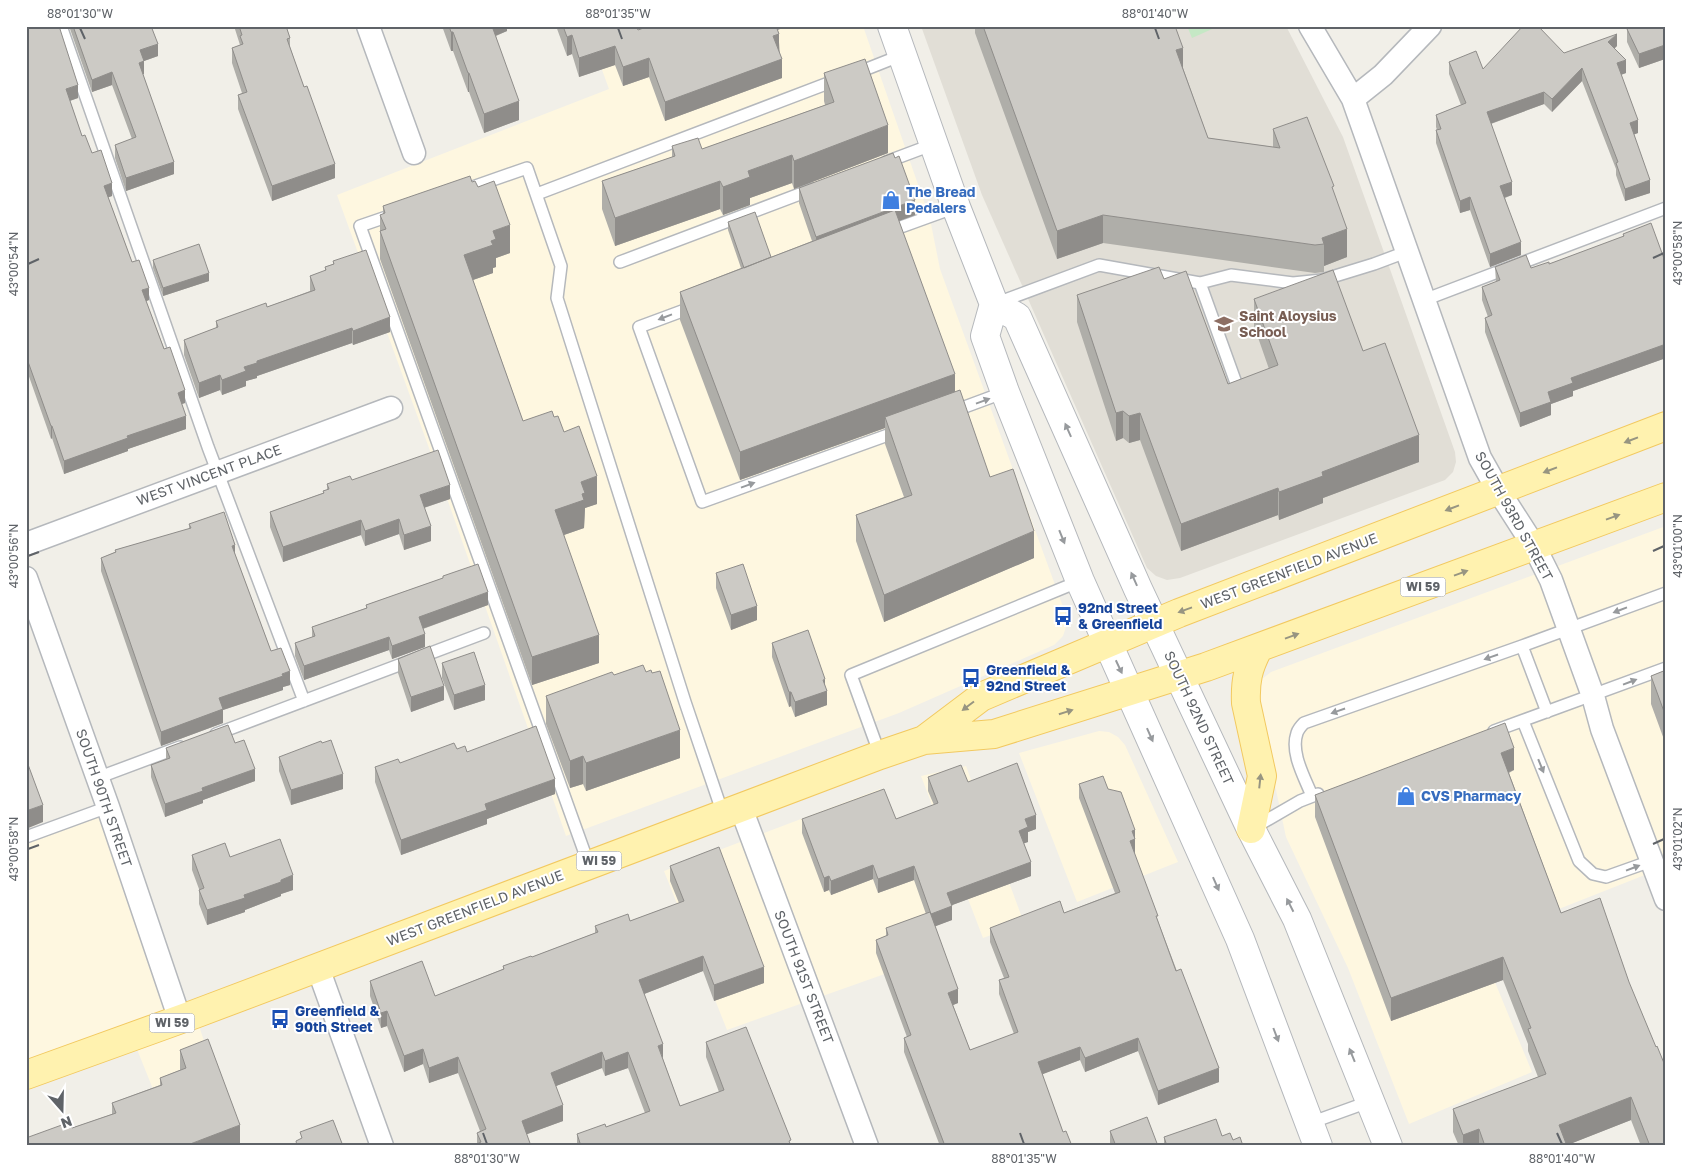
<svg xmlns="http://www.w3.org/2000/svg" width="1692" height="1172" font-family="'Golos Text',sans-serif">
<rect width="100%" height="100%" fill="#f1efe8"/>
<!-- commercial -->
<path fill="#fef7e0" d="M586,26H863L930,219L940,269L1066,615V627L1063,636L1054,645L899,713L566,836L437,470L337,195L609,89Z
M1666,526V899L1655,871L1478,941L1532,1072L1409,1124L1348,968L1286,837L1256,696L1257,687L1262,679L1271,672Z
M1099,731L1109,732L1118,737L1125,745L1178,862L1077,902L1019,753Z
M966,766L1024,923L983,938L921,776Z
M880,789L944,953L727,1030L664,871Z
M108,807L180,1019L195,1014L239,1146H176L132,1037L26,1075V837Z"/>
<!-- education -->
<path fill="#e1ded6" d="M921,26H1286L1343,137L1455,452L1456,462L1453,472L1445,480L1180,578L1167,580L1156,576L1147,568L982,195Z"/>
<!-- green -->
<path fill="#c5e8c5" d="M1187,26H1219L1192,38Z"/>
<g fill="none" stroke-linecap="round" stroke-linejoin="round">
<!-- service casing -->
<g stroke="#b5b8bc" stroke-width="14">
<path id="service" d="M61,26L208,447L304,701
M854,74L902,55
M886,162L934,144
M464,190L527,168L561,266L557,298L685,702L723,814
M537,194L839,79
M395,214L360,226L589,865
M887,232L956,207
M620,262L813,189
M1200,283L1231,275L1293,283L1322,280L1374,264L1406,252
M1424,300L1666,208
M997,303L1099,265L1200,283L1240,394
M693,307L639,327L702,502L899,431
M951,412L1005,392
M1522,646L1547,712
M1523,721L1579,861L1593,874L1606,877L1651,861
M1494,731L1666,668
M216,734L484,633
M880,755L851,675L1080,581
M97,778L180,747
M1312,796C1305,778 1290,753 1297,733C1298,730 1301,726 1304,723L1522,646L1666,593
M1255,827L1300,801L1318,794
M26,837L108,807
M1310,1123L1371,1101"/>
</g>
<!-- minor casing -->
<g stroke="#b5b8bc" stroke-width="25">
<path id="minor" d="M368,26L414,153
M1310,26L1353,99L1480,458L1498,490L1534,546L1551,580L1593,696L1602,729L1666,899
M1353,99L1383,75L1430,26
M26,544L391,408
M26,578L108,807L180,1020
M741,808L867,1146
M318,968L382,1146"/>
</g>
<!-- tertiary casing -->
<g stroke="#b5b8bc" stroke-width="30">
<path id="tertiary" d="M892,26L956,207L994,304L985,336L1005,392L1080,581L1240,939L1318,1146
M994,304L1017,317L1138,589L1251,829L1297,919L1388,1146"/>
</g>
<!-- primary casing -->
<g stroke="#f2c960" stroke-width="30">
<path id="primary" d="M924,740L981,697L1179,613L1666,426
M1251,829L1262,776L1246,703C1245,681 1248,668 1258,649
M26,1075L195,1014L880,755L924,740L994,734L1206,667L1666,497"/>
</g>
<!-- service -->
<use href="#service" stroke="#fff" stroke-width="11"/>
<!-- minor -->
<use href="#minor" stroke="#fff" stroke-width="22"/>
<!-- tertiary -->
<use href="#tertiary" stroke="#fff" stroke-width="28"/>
<!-- primary -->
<use href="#primary" stroke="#fff2af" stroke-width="28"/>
</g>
<!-- wall -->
<path fill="#afaea9" d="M26,26L78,98L70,101L82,136L92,153L112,196L108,197L132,262L149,300L146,301L185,403L182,404L186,429L128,449V451L64,474L52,438L51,439L26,368Z
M69,26H151L158,56L144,61V74H143L174,174L126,191L115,158V145L132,139L112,85L92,92Z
M234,26H286L290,38V47L335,178L272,201L238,109V95L242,93L232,63V48L240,45Z
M442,26H507V31L496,36L519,120L484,133L469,92H468L453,51H451Z
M556,26H636L638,30L649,26H787L778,30L782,78L665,121L649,77L623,86L615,65L579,77L572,54L567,56Z
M975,26H1175L1183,68L1208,138L1273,147V129L1334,194L1347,257L1324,266V272L1315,273L1103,243L1057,259L975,33Z
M1666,26V61L1665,59L1639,68L1627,42V29Z
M1617,46L1614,48L1626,73L1621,75L1638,133L1634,134L1650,193L1625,201L1616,175V169L1582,81L1552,112L1544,104L1491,124L1512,195L1505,198L1521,255L1490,267L1470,210L1460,213L1436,143V130H1437L1436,127V115L1461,105L1449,74V62L1483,69L1564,53Z
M824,73L888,153L794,189L792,183L750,198V205L723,215L720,209L615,246L602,209V181L672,157V146L702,149L825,105L824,101Z
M472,182L478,187L510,253L496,258V267L493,268V273L473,280L523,421L554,417L564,432L597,504L585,508L584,528L564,535L599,663L532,685L380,259V215L383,214V206Z
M799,188L915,215L898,221L955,392L990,477L1034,558L884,622L856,541V515L904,497L885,444V428L740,480L680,320V292L741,268L728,230V222L771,257L812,241L799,203Z
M1623,234L1666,264V358L1573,391V396L1551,404V415L1520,427L1485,332V318L1488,317L1482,300V287L1496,282L1495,267L1531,268L1549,264L1623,237Z
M153,260L209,281L163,296L153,268Z
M333,261L390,332L353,345L352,343L257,376V378L246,381V386L222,395L220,390L199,398L184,355V340L216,328V321L267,307L310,291V276L325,271V267L333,264Z
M1164,279L1228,384L1269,369L1254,326V299L1363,351L1419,462L1323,498V503L1279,520L1278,515L1181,551L1140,440L1129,443L1123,438L1116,441L1077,322V295Z
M352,480L450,499L424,508L431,541L404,550L399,534L365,546L361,535L283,562L270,527V512L323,493V491L327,490V484Z
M189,524L235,554L271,651L290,685L283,687V690L223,710V723L161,746L101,571V558L115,552V550L189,529Z
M716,573L757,620L731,630L716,588Z
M443,576L488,605L423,629L425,647L392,659L389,650L304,680L295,656V643L312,637V627L366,608V605L443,578Z
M772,643L825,685L827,705L795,717L791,706L789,707L772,657Z
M398,659L444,700L411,712L398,673Z
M442,663L485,700L454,710L442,678Z
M1666,670V745L1651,704V676Z
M614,675L680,758L586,791L583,784L570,788L546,724V696Z
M235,743L255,781L203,800V803L165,817L151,777V765L166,759V748Z
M457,749L467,752L555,794L487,819V824L401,855L375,782V767L400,763Z
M279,757L343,789L291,805L279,771Z
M1514,770L1509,773L1561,913L1666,1146H1641L1631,1120L1567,1145V1146H1459L1453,1132V1109L1538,1077L1528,1051V1044L1503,980L1391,1021L1315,817V795Z
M928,777L968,782L1036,829L1028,832V842L1024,843L1031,876L952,905V920L935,926L958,1003L953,1005L970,1050L1014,1034L999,994V980L1004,978L990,942V928L1064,913L1115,893L1079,798V784L1108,789L1135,830L1134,853L1158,921L1219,1082L1158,1105L1138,1051L1085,1072L1080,1060L1042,1074L1063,1132L1072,1146H940L904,1052V1038L907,1037L876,953V940L886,936V928L926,914L914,880L878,893L873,879L831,895L829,890L824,892L802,833V819H896L934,805L928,791Z
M192,855L230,857L293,890L281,894V896L245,910V912L207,925L199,904V889L192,870Z
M670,866L764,983L714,1001L703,971L644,994L663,1059L680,1106L719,1092L706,1057V1042L791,1146H577V1134L606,1127L645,1113L628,1068L605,1076L602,1068L556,1086L563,1121L527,1134L477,1144V1133L480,1131L458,1073L429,1083L423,1064L404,1072L387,1026L381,1028L370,996V981L435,996L503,969V966L532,957L595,933V926L630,921L679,903L670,881Z
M180,1050L240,1144L72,1128L112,1114V1103L160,1085V1078L180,1070Z
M1110,1131L1158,1146H1110Z
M1222,1136L1233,1140L1243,1146H1164V1137Z"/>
<!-- shaded-wall -->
<path fill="#8f8d8a" d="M490,26H507V31L490,38Z
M771,26H787L771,32Z
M451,32H453V51H451Z
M779,34V53L773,36Z
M1617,34V46L1608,55V42Z
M572,35V54L567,56V37Z
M158,44V56L144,61V74L139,75V63L140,50Z
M1665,45V59L1639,68V54Z
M615,46V65L579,77V58Z
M1183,48V76L1176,50Z
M649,58V77L623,86V67Z
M782,59V78L665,121V102Z
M1626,60V73L1617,76V63Z
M1582,68V81L1552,112V99Z
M112,72V85L92,92V80Z
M468,73H469V92H468Z
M78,85V98L66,102V89Z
M1544,92V104L1487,125V112Z
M519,101V120L484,133V114Z
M1638,120V133L1630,136V123Z
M888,125V153L794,189V161Z
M792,155V183L750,198V205L723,215V187L748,171Z
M174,162V174L126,191V178Z
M335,164V178L272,201V186Z
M1650,180V193L1625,201V189Z
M720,181V209L615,246V218Z
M1512,182V195L1500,199V186Z
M112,183V196L104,199V186Z
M1470,197V210L1460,213V201Z
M915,200V215L816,252V237Z
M1103,215V243L1057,259V231Z
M510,225V253L496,258V267L493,268V273L464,283V255L493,231Z
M1347,229V257L1324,266V244L1322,238Z
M1521,242V255L1490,267V254Z
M209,273V281L163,296V288Z
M149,288V300L142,303V290Z
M390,317V332L353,345V331Z
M352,328V343L257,376V378L246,381V386L222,395V380L244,367L257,361Z
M1666,344V358L1573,391V396L1551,404V415L1520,427V413L1548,392L1571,378Z
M955,374V402L885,417V428L740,480V452Z
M220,375V390L199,398V383Z
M185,390V403L178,405V393Z
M1123,411V438L1116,441V413Z
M1140,413V440L1129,443V416Z
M186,416V429L128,449V451L64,474V461L127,436Z
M51,426H52V438L51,439Z
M1419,435V462L1323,498V503L1279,520V492L1322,472Z
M597,476V504L585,508L584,528L555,538V510L581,482Z
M450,485V499L420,509V495Z
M1278,488V515L1181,551V524Z
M399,519V534L365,546V531Z
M361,520V535L283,562V547Z
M431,526V541L404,550V535Z
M1034,531V558L884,622V595Z
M235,545V559L232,546Z
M488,592V605L419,630V617Z
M757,606V620L731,630V615Z
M425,634V647L392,659V646Z
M599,635V663L532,685V657Z
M389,637V650L304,680V666Z
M290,671V685L283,687V690L223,710V723L161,746V732L219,698Z
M825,679V691H827V705L795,717V702Z
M485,685V700L454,710V695Z
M444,686V700L411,712V697Z
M789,692H791V706L789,707Z
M680,730V758L586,791V763Z
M1514,748V770L1501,775V753Z
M583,756V784L570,788V761Z
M255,769V781L203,800V803L165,817V804L202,788Z
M343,774V789L291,805V790Z
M555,779V794L487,819V824L401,855V840L485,804Z
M43,805V822L26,829V811Z
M1036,815V829L1028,832V842L1019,845V831L1025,819Z
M1135,830V853L1130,854V841L1132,831Z
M1031,862V876L947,907V893Z
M873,865V879L831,895V881Z
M914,866V880L878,893V879Z
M293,875V890L281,894V896L245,910V912L207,925V910Z
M829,876V890L824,892V878Z
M952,906V920L931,928V914Z
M703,956V971L639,996V980Z
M1503,957V980L1391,1021V998Z
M764,967V983L714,1001V985Z
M958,989V1003L948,1007V993Z
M387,1011V1026L381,1028V1013Z
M1138,1038V1051L1085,1072V1058Z
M663,1044V1059L658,1046Z
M1080,1047V1060L1038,1076V1062Z
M423,1049V1064L404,1072V1056Z
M602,1052V1068L551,1088V1073Z
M628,1052V1068L605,1076V1061Z
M458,1057V1073L429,1083V1068Z
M1219,1068V1082L1158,1105V1091Z
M1631,1097V1120L1565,1146L1559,1125Z
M563,1105V1121L522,1136V1121Z
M240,1125V1144L236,1146H185Z
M1479,1129V1146H1463V1135Z"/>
<!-- building -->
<path fill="#cccac5" stroke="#8f8d8a" d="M26,26H59L78,85L66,89L82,136L85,135L92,153L101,150L112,183L104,186L132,262L139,260L149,288L142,290L164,349L170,347L185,390L178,393L186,416L127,436L128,438L64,461L52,426H51L26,356Z
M73,26H151L158,44L140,50L144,61L139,63L174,162L126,178L115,145L136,137L112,72L92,80Z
M239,26H286L290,38L287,39L304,87L307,86L335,164L272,186L238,95L247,92L232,48L243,44L240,36L242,35Z
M449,26H492L519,101L484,114L469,73H468L453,32H451Z
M563,26H636L638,30L649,26H776L779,34L773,36L782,59L665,102L649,58L623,67L615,46L579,58L572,35L567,37Z
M983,26H1175L1183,48L1176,50L1208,138L1280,148L1273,129L1307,117L1334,186L1332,187L1347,229L1322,238L1324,244L1315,245L1103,215L1057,231Z
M1523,26H1538L1564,53L1617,34L1608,42L1626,60L1617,63L1638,120L1630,123L1650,180L1625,189L1616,163L1618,162L1582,68L1552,99L1544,92L1487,112L1512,182L1500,186L1521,242L1490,254L1470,197L1460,201L1436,130L1441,129L1436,115L1466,103L1449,62L1476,51L1483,69Z
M1634,26H1666V47L1665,45L1639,54L1627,29Z
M865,59L888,125L794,161L792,155L748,171L750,177L723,187L720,181L615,218L602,181L675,156L672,146L698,138L702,149L834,102L824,73Z
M893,153L895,158L899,156L915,200L816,237L799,188Z
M470,176L472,182L475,181L478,187L494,181L510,225L493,231L496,239L491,241L493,245L464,255L523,421L552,411L554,417L558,416L564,432L579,426L597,476L581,482L585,493L582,494L584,500L555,510L599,635L532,657L380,231L386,229L380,215L385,213L383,206Z
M895,210L955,374L740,452L680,292Z
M755,212L771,257L744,268L728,222Z
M1651,223L1666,264V344L1571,378L1573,383L1548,392L1551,402L1520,413L1485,318L1492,315L1482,287L1500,280L1495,267L1526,255L1531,268L1549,262V264L1624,236L1623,234Z
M199,244L209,273L163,288L153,260Z
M366,250L390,317L353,331L352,328L257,361V363L244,367L246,371L222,380L220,375L199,383L184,340L218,327L216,321L266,303L267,307L315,290L310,276L326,270L325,267L334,264L333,261Z
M1159,267L1164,279L1186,271L1228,384L1278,365L1254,299L1333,270L1363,351L1385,343L1419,435L1322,472L1323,476L1279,492L1278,488L1181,524L1140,413L1129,416L1123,411L1116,413L1077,295Z
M960,390L990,477L1013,469L1034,531L884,595L856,515L912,495L885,417Z
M438,450L450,485L420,495L431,526L404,535L399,519L365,531L361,520L283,547L270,512L324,493L323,491L329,489L327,484L350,476L352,480Z
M224,512L235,545L232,546L271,651L281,648L290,671L282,674L283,676L219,698L223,709L161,732L101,558L116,552L115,550L191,528L189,524Z
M478,564L488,592L419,617L425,634L392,646L389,637L304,666L295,643L315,636L312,627L367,608L366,605L443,578V576Z
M743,564L757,606L731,615L716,573Z
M808,630L825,679L823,680L827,691L795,702L791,692H789L772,643Z
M430,646L444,686L411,697L398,659Z
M474,652L485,685L454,695L442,663Z
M643,665L646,672L651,670L652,673L660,671L680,730L586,763L583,756L570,761L546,696L612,672L614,675Z
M1666,670V717L1651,676Z
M1505,723L1514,748L1501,753L1561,913L1600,898L1629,982L1656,1047L1657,1046L1666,1068V1146H1650L1631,1097L1559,1125L1567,1146H1485L1479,1129L1463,1135L1453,1109L1546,1074L1528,1029L1531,1028L1503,957L1391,998L1315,795Z
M228,725L235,743L244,740L255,769L202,788L203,791L165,804L151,765L170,758L166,748Z
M536,726L555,779L485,804L487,810L401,840L375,767L398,759L400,763L454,743L457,749L465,746L467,752Z
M331,740L343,774L291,790L279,757L321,741L322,743Z
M26,759L43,805L26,811Z
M1017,763L1036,815L1025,819L1028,827L1019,831L1031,862L947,893L952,906L931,914L914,866L878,879L873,865L831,881L829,876L824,878L802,819L884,789L896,819L938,803L928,777L961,765L968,782Z
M1103,776L1108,789L1121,792L1135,830L1132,831L1135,839L1130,841L1158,916H1156L1176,971L1181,969L1219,1068L1158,1091L1138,1038L1085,1058L1080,1047L1038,1062L1063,1132L1066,1131L1072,1146H945L904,1038L911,1035L876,940L888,935L886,928L930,912L958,989L948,993L970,1050L1018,1032L999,980L1009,977L990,928L1060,901L1064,913L1120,892L1079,784Z
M280,839L293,875L281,880V882L244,895L245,898L207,910L199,890L204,888L192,855L225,843L230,857Z
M719,847L764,967L714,985L703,956L639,980L663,1044L658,1046L680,1106L724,1090L706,1042L746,1027L791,1140L789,1141L791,1146H581L577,1134L605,1124L606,1127L650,1111L628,1052L605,1061L602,1052L551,1073L563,1105L522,1121L531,1146H473L481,1142L477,1133L486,1129L458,1057L429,1068L423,1049L404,1056L387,1011L381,1013L370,981L422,961L435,996L504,969L503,966L531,956L532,957L598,932L595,926L628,914L630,921L684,901L670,866Z
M208,1039L240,1125L185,1146H26V1138L70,1122L72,1128L116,1113L112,1103L162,1085L160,1078L186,1068L180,1050Z
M1147,1117L1158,1146H1116L1110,1131Z
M1216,1119L1222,1136L1230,1133L1233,1140L1240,1137L1243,1146H1167L1164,1137Z
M333,1120L343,1146H297L296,1141L302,1138L300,1132Z"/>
<!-- one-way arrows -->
<defs><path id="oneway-solid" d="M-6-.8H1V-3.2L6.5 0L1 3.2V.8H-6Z" transform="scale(1.25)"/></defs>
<g fill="#979a9d">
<use href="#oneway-solid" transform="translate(665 317) rotate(159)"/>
<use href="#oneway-solid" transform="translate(983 401) rotate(-20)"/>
<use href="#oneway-solid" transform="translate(1068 430) rotate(-114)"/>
<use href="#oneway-solid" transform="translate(748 485) rotate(-20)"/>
<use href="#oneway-solid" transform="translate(1062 537) rotate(68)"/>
<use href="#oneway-solid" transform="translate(1134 579) rotate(-114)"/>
<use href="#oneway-solid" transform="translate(1620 610) rotate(159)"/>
<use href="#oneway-solid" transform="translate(1491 657) rotate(161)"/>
<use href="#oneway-solid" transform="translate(1119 667) rotate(65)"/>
<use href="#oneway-solid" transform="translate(1630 682) rotate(-21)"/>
<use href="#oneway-solid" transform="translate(1338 711) rotate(161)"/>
<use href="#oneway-solid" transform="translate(1150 735) rotate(66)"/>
<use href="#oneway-solid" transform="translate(1541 766) rotate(68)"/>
<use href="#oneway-solid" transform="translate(1633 868) rotate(-21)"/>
<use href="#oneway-solid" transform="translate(1216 884) rotate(66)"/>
<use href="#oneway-solid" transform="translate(1290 905) rotate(-117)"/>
<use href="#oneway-solid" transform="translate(1276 1035) rotate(69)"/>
<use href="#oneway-solid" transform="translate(1352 1055) rotate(-112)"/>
</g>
<g fill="#979581">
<use href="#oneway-solid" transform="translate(1631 440) rotate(159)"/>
<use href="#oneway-solid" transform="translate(1550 470) rotate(159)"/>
<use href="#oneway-solid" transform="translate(1452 508) rotate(159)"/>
<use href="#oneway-solid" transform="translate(1613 517) rotate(-20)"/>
<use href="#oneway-solid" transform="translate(1461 573) rotate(-20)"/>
<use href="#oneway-solid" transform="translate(1185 610) rotate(160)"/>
<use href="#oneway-solid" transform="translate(1292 636) rotate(-20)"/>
<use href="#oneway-solid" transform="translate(968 706) rotate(143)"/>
<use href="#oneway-solid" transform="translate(1066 712) rotate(-18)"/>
<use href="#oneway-solid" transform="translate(1260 781) rotate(-84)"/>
</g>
<!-- ticks -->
<path fill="none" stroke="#5f6368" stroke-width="2" d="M80,28L85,39M618,28L622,39M1155,28L1159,39M1653,258L1664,253M28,264L39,259M1653,551L1664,546M28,556L39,552M1653,844L1664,839M28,849L39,845M483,1133L487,1144M1020,1133L1024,1144M1557,1133L1562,1144"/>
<!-- icons -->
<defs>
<g id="shop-bare" transform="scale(1.5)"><path d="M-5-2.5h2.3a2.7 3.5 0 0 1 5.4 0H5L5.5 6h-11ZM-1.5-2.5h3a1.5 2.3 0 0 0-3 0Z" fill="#3f7fe0" stroke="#fff" stroke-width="2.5" paint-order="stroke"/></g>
<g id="school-bare" transform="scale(1.5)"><path d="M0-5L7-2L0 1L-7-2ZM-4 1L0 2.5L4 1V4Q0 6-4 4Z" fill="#8d6e63" stroke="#fff" stroke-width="2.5" paint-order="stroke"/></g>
<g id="bus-bare" transform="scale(1.5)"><path d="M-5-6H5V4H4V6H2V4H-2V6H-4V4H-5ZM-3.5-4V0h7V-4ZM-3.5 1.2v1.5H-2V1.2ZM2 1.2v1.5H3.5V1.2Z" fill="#1a4fb4" stroke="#fff" stroke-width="2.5" paint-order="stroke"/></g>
</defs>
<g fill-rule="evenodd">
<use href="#shop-bare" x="891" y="200"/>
<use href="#school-bare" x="1224" y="324"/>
<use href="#bus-bare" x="1063" y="616"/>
<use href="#bus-bare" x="971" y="678"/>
<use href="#shop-bare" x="1406" y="796"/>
<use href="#bus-bare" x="280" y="1019"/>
</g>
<g text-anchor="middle" stroke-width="4" stroke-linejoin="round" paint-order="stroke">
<!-- shield labels -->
<g fill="#fff" stroke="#8f9295" stroke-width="1">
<rect x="1400.5" y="577.5" width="45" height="19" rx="4"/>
<rect x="576.5" y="851.5" width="45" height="19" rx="4"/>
<rect x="149.5" y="1013.5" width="45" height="19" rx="4"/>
</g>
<g font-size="12" font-weight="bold" fill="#5f6368">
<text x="1423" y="591">WI 59</text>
<text x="599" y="865">WI 59</text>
<text x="172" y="1027">WI 59</text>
</g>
<!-- shop labels -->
<g font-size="14" font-weight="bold" fill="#366cbe" stroke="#fff" text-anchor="start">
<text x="906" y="197">The Bread<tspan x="906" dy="16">Pedalers</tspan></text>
<text x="1421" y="801">CVS Pharmacy</text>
</g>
<!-- education labels -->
<g font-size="14" font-weight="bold" fill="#785e54" stroke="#fff" text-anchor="start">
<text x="1239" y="321">Saint Aloysius<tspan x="1239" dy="16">School</tspan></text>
</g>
<!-- street labels -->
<g font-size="14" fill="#5f6368" stroke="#fff">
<text transform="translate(209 475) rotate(-20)" y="5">WEST VINCENT PLACE</text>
<text transform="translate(1514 516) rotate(61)" y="5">SOUTH 93RD STREET</text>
<text transform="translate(1289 571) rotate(-21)" y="5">WEST GREENFIELD AVENUE</text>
<text transform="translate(1199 718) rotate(65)" y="5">SOUTH 92ND STREET</text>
<text transform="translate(104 798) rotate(71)" y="5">SOUTH 90TH STREET</text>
<text transform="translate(475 908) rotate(-21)" y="5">WEST GREENFIELD AVENUE</text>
<text transform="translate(804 977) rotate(69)" y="5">SOUTH 91ST STREET</text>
</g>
<!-- transit labels -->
<g font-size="14" font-weight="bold" fill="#164399" stroke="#fff" text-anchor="start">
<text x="1078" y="613">92nd Street<tspan x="1078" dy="16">&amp; Greenfield</tspan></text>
<text x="986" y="675">Greenfield &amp;<tspan x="986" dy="16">92nd Street</tspan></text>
<text x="295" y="1016">Greenfield &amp;<tspan x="295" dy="16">90th Street</tspan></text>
</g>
</g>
<!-- border -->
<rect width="1692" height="1172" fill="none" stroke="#ffffff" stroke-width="55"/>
<!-- north arrow -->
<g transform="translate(62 1110) rotate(160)" stroke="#ffffff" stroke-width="4" paint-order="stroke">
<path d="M0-4L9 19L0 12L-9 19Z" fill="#5f6368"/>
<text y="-8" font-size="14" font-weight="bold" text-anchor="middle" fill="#5f6368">N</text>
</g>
<rect x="28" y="28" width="1636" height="1116" fill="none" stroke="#5f6368" stroke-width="2"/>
<g font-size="12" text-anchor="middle" fill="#5f6368">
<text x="80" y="18">88°01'30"W</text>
<text x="618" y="18">88°01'35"W</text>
<text x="1155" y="18">88°01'40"W</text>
<text transform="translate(1678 253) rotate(-90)" y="4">43°00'58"N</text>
<text transform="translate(14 264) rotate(-90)" y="4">43°00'54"N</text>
<text transform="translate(1678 546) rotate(-90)" y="4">43°01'00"N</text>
<text transform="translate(14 556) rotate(-90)" y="4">43°00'56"N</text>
<text transform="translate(1678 839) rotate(-90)" y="4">43°01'02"N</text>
<text transform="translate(14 849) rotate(-90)" y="4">43°00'58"N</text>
<text x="487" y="1163">88°01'30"W</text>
<text x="1024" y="1163">88°01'35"W</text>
<text x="1562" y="1163">88°01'40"W</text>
</g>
</svg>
